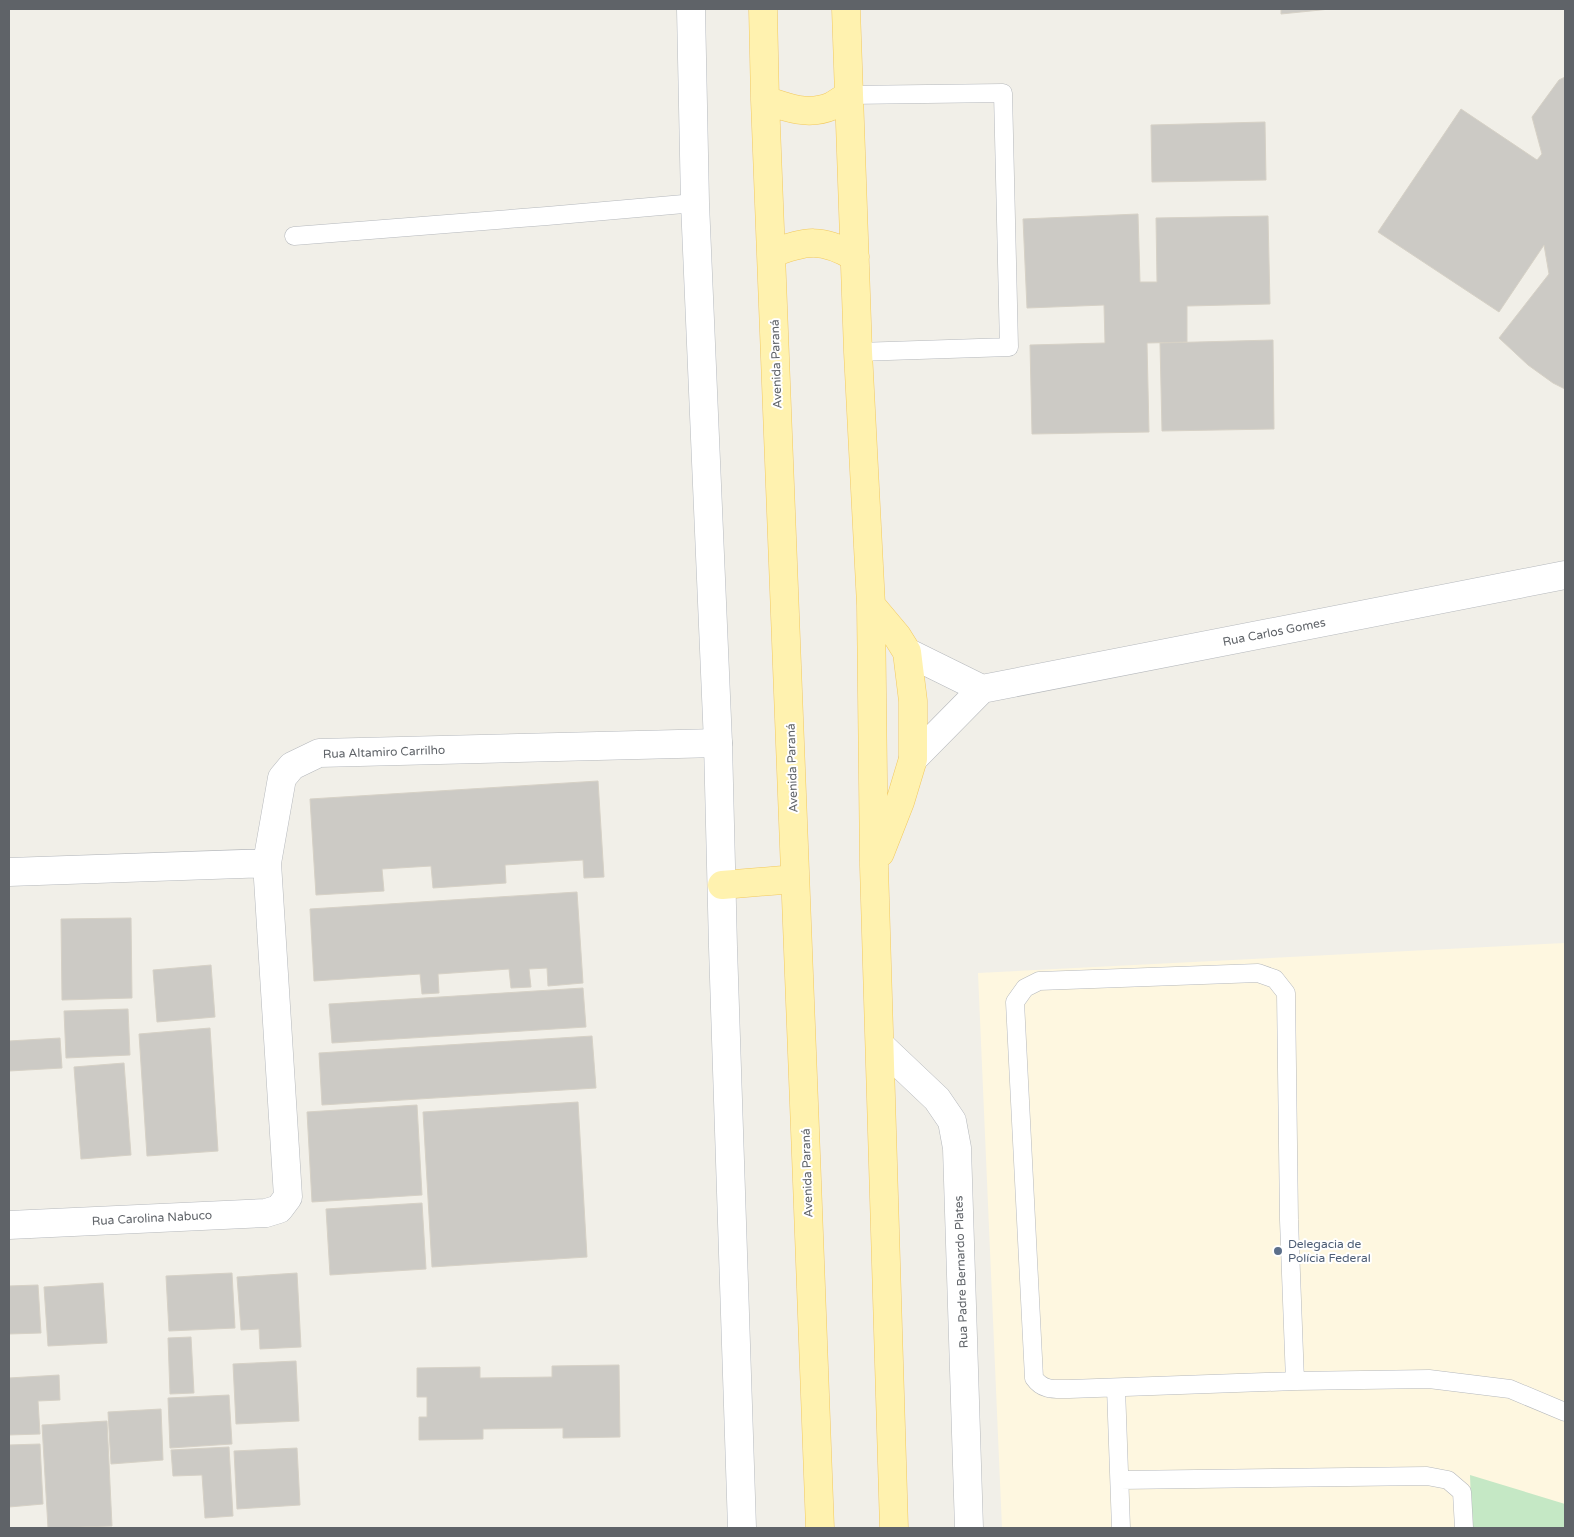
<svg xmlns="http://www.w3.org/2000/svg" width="1574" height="1537" font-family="'Varela Round',sans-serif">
<rect width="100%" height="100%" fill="#f1efe8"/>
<!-- commercial -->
<path fill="#fef7e0" d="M1565,943V1528H1002L978,973Z"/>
<!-- green -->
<path fill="#c5e8c5" d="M1470,1475L1565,1504V1528H1472Z"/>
<!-- building -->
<path fill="#cccac5" stroke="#d6d1c6" d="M1281,9H1330L1281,14Z
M1565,77V389L1553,383L1528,365L1499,338L1549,274L1544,245L1499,312L1378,232L1461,109L1537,160L1542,154L1532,117L1559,80Z
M1265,122L1266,180L1152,182L1151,125Z
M1138,214L1140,282H1157L1156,218L1268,216L1270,304L1187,306V342L1147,343L1149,432L1032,434L1030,345L1105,343L1104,305L1027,308L1023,219Z
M1273,340L1274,429L1162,431L1160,343Z
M598,781L604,877L584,878L583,860L505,865L506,883L433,888L431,866L382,869L384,891L316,895L310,799Z
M577,892L583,983L548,986L547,968L529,969L531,987L511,988L509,969L438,974L439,993L422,994L420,974L314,981L310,909Z
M131,918L132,998L62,1000L61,919Z
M211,965L215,1017L157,1022L153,970Z
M583,988L586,1027L332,1043L329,1004Z
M128,1009L130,1055L66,1058L64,1011Z
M210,1028L218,1151L147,1156L139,1034Z
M592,1036L596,1088L322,1105L319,1053Z
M60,1038L62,1068L9,1071V1041Z
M124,1063L131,1155L81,1159L74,1067Z
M578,1102L587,1257L432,1267L423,1112Z
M417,1105L422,1195L312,1202L307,1112Z
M422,1203L426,1269L330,1275L326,1209Z
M232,1273L235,1328L169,1331L166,1276Z
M297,1273L301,1347L260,1349L259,1329L241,1330L237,1277Z
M103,1283L107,1343L48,1346L44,1287Z
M38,1285L41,1333L9,1334V1286Z
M191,1337L194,1393L170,1394L168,1338Z
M296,1361L299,1421L236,1424L233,1364Z
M619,1365L620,1437L563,1438V1428L483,1429V1439L419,1440V1417H427V1397H417V1368L480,1367V1378L552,1377V1366Z
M59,1375L60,1400L38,1401L40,1434L9,1435V1378Z
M229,1395L232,1444L170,1448L168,1398Z
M161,1409L163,1460L111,1464L108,1412Z
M107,1421L112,1526L48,1528L42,1425Z
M40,1444L43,1504L9,1507V1445Z
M229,1447L233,1516L205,1518L202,1475L173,1476L171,1450Z
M297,1448L300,1505L237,1509L234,1451Z"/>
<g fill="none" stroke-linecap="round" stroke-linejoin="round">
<!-- lane casing -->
<g stroke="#b5b8bc" stroke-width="19">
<path id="lane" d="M849,95L1003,93L1009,347L858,352
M294,236L547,216L695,203
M1295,1381L1289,1220L1286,993L1275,979L1258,973L1039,981L1025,988L1015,1002L1034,1378C1043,1391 1055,1389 1069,1389L1295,1381L1429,1379L1510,1389L1565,1412
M1116,1388L1121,1528
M1120,1480L1427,1476L1448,1480L1462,1492L1464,1528"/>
</g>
<!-- street casing -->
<g stroke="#b5b8bc" stroke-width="29">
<path id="street" d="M907,652L982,689
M913,759L982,689L1565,575
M9,872L267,863L282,778L292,766L319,753L718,743
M880,1045L937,1099L952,1121L957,1148L969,1528
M9,1225L266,1213L279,1209L288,1197L267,863"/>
</g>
<!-- secondary casing -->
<g stroke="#b6babf" stroke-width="29">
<path id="secondary" d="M691,9L695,203L718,743L723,947L742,1528"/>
</g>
<!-- primary casing -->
<g stroke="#f2c960" stroke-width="29">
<path id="primary" d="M763,9L765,100C785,576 802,1052 820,1528
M846,9L858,352L871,605L874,866L894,1528
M765,100C787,108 809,116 832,106C837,103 843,99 849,95
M771,254C806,240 822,238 855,257
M871,605L897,636L907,652L913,701V759L900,802L880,853
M722,885L795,879"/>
</g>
<!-- lane -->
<use href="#lane" stroke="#fff" stroke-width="18"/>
<!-- street -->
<use href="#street" stroke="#fff" stroke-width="28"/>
<!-- secondary -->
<use href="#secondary" stroke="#fff" stroke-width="28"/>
<!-- primary -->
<use href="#primary" stroke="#fff2af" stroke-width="28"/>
</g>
<!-- markers -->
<circle fill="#5c6f8a" stroke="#fff" stroke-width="2" cx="1278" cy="1251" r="5"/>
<g text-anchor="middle" stroke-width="4" stroke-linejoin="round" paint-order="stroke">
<!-- street labels -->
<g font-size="12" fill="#5f6368" stroke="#fff">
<text transform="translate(776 364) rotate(-92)" y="4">Avenida Paraná</text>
<text transform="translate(1274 632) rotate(-11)" y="4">Rua Carlos Gomes</text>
<text transform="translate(384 752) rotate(-2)" y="4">Rua Altamiro Carrilho</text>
<text transform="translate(792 768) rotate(-92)" y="4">Avenida Paraná</text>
<text transform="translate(807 1173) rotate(-92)" y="4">Avenida Paraná</text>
<text transform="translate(152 1218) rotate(-3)" y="4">Rua Carolina Nabuco</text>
<text transform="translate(961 1272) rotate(-92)" y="4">Rua Padre Bernardo Plates</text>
</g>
<!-- service labels -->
<g font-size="12" fill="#4e5e75" stroke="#fff" text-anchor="start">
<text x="1288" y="1248">Delegacia de<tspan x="1288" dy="14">Polícia Federal</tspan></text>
</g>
</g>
<!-- border -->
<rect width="1574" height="1537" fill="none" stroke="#5f6368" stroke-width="20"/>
</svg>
